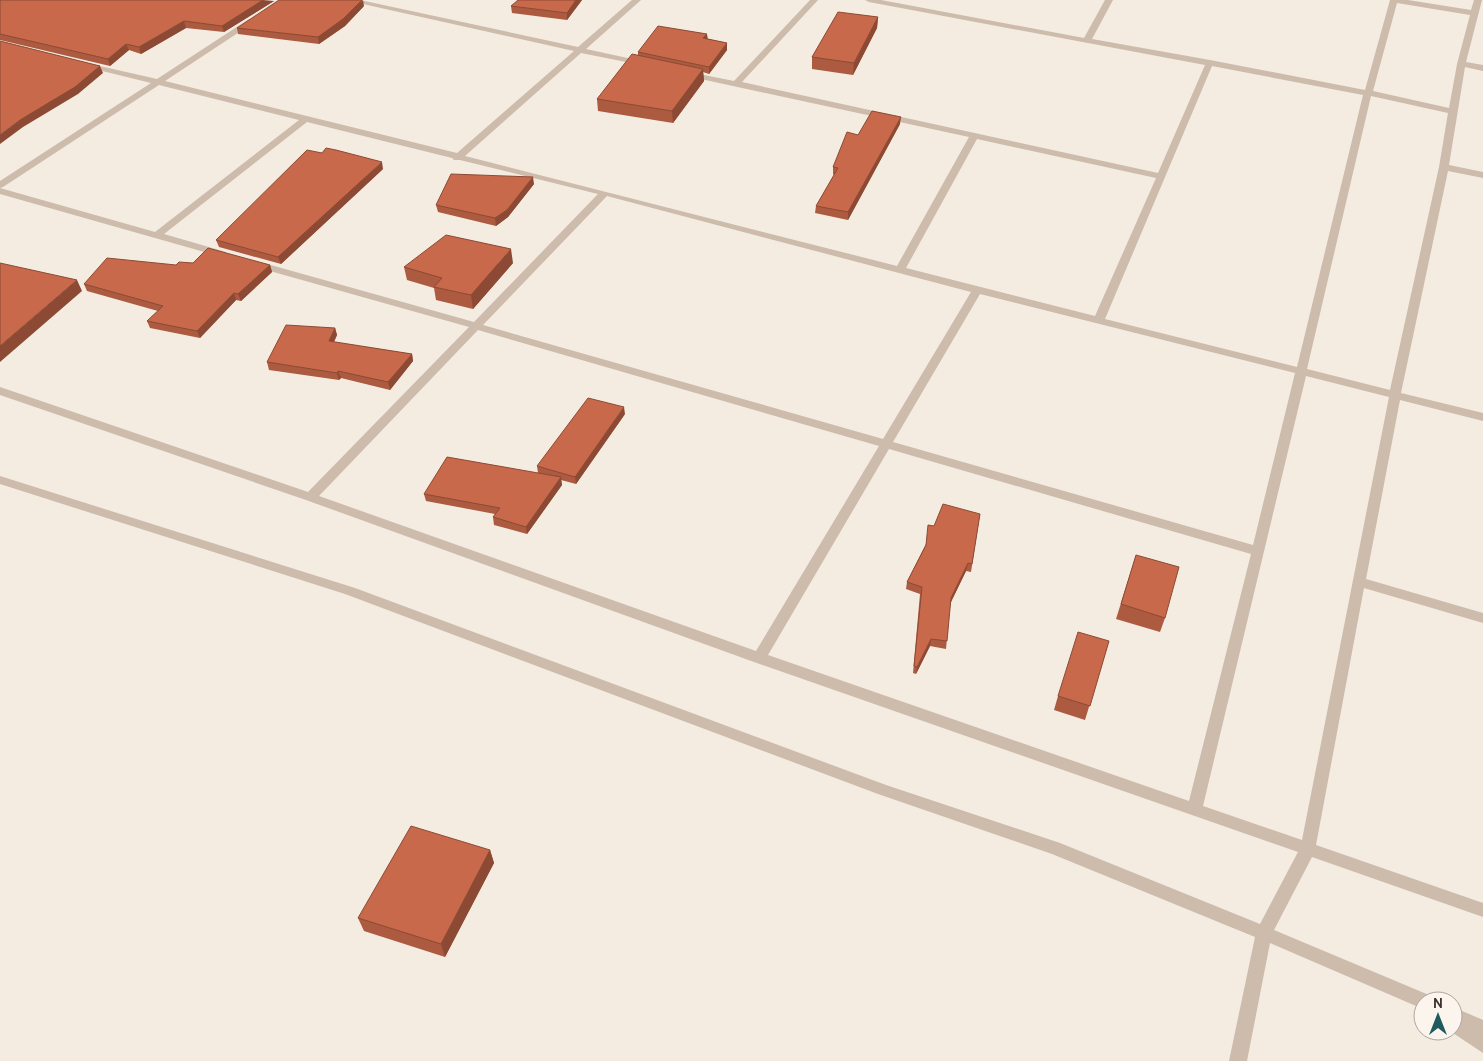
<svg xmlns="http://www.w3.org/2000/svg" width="1483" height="1061" font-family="Cabin,sans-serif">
<rect width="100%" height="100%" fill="#f4ebe1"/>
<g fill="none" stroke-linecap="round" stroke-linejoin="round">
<!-- minor -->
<path fill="#cdbbac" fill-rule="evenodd" d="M345,0H360L578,47L632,0H641L586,49L646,62V66L581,53L465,156L897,266L969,137L687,76L683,73L684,71L734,81L810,0H818L742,82L1158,173L1205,65L869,2L865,0H881L1084,38L1105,0H1113L1092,39L1210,60L1365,90L1390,0H1408L1471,10L1474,0H1482L1466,62L1483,65V71L1465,67L1449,165L1483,172V178L1448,171L1401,393L1483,413V421L1400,400L1366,579L1483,613V623L1364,588L1316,845L1483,903V917L1312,857L1274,930L1429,995L1431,1001H1423V1009L1270,943L1247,1061H1229L1255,937L1052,854L878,794L345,594L0,484V476L355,588L886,785L1060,843L1260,924L1298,852L754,662L306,500L0,395V387L308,492L469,327L252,266V262H260L474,322L598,194L460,160H454L452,158L307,122L164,234L226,252V256L222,257L0,194V188L155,232L299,120L159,85L3,187L0,188V181L151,83L82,66V62L157,79L249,19L256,21L165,81L457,153L574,51ZM1397,3L1470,15L1457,64L1449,108L1373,91ZM1212,66L1363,95L1297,367L1105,319ZM1371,96L1448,113L1439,167L1390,390L1307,369ZM977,139L1156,178L1095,316L906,268ZM607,196L971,292L883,439L483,325ZM980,294L1295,373L1253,545L893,442ZM478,330L879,446L756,651L319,496ZM1306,376L1389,397L1302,840L1203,806ZM889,449L1251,554L1189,801L768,655Z
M1453,1007L1483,1020V1053L1450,1031H1453Z"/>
</g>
<!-- wall -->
<path fill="#ac5a40" d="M0,0L274,1L224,32L186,28L141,54L129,50L110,66L0,40Z
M582,0L567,20L512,13L511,6Z
M364,6L345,26L319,44L238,34L237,28Z
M878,17L877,28L853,75L812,69V57Z
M708,39L727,43V50L709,74L703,72L704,81L673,123L598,111L597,99L638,55V52Z
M900,124L848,220L815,213L816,206L834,175L833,174V167L858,135Z
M383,169L281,264L219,247L216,240Z
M534,184L508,217L496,226L438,212L436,205Z
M193,263L270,265L272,272L241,301L236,300L200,338L150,328L147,321L158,311L87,291L84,284L176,265Z
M513,263L473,309L436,300L434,288L407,280L404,267Z
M335,328L337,335L334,342L412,354L413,361L390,390L341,378L339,380L269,370L267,362Z
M625,414L576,484L561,480L562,485L527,534L494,525L493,517L495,514L426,501L424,494L538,473L537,466Z
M980,514L971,572L966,571L950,604L946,649L930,646L916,674L913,673L920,594L906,589L907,582L925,546L934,526Z
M1136,555L1165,618L1160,632L1116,619Z
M1109,641L1085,720L1054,710L1058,696Z
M490,850L494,863L445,957L364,931L358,918Z"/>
<!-- shaded-wall -->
<path fill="#8c4a34" d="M263,0L274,1L224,32L222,26Z
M363,0L364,6L345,26L319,44L318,37Z
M576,0H582L567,20V13Z
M878,17L877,28L853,75L854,63Z
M184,21L186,28L141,54L139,47Z
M707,34L708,40L703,38Z
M727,43V50L709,74V67Z
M126,44L129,50L110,66L108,59Z
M100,66L103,73L78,94L23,127L0,144V135L20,120Z
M703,69L704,81L673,123L672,111Z
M901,117L900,124L848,220V212Z
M382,162L383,169L281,264L278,257Z
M533,177L534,184L508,217L496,226L495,218Z
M511,249L513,263L473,309L471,295Z
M270,265L272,272L241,301L238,294Z
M77,280L82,291L0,362V346Z
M234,293L236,300L200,338L197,331Z
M335,328L337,335L331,348L329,341Z
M412,354L413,361L390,390L388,382Z
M338,371L341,378L339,380L337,373Z
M624,407L625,414L576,484L575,477Z
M561,477L562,485L527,534L526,527Z
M968,563L966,571L949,606L951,598Z
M931,639L930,646L916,674L917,667Z
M490,850L494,863L445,957L441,944Z"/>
<!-- building -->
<path fill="#c8694b" stroke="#8c4a34" d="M0,0H263L222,26L184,21L139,47L126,44L108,59L0,34Z
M279,0H362L343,19L318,37L237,28Z
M518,0H576L567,13L511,6Z
M838,12L878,17L854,63L812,57Z
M658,26L707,34L703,38L727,43L709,67L638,52Z
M0,41L100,66L75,87L20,120L0,135Z
M632,54L703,69L672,111L597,99Z
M872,111L901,117L848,212L816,206L838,168L833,167L847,132L858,135Z
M326,148L336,150L382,162L278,257L216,240L307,150L322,153Z
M451,174L533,177L507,210L495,218L436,205Z
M446,235L511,249L471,295L434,287L442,278L404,267Z
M208,248L270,265L238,294L234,293L197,331L147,321L163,306L84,284L107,258L176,265L179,262L193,263Z
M0,263L77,280L0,346Z
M286,325L335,328L329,341L412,354L388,382L338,371L337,373L267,362Z
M588,398L624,407L575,477L537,466Z
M447,457L561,477L526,527L493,517L500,508L424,494Z
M943,504L980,514L972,564L968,563L951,598L947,641L931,639L917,667L914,666L922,587L907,582L926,545L928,525L934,526Z
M1136,555L1179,567L1165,618L1121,604Z
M1078,632L1109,641L1090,706L1058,696Z
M411,826L490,850L441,944L358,918Z"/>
<!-- north arrow -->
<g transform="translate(1438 1016)"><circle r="24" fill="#fbf5ee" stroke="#aea6a0"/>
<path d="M0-4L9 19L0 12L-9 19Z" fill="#1f5a5e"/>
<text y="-8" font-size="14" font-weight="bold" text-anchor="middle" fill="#3b302b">N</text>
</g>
</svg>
